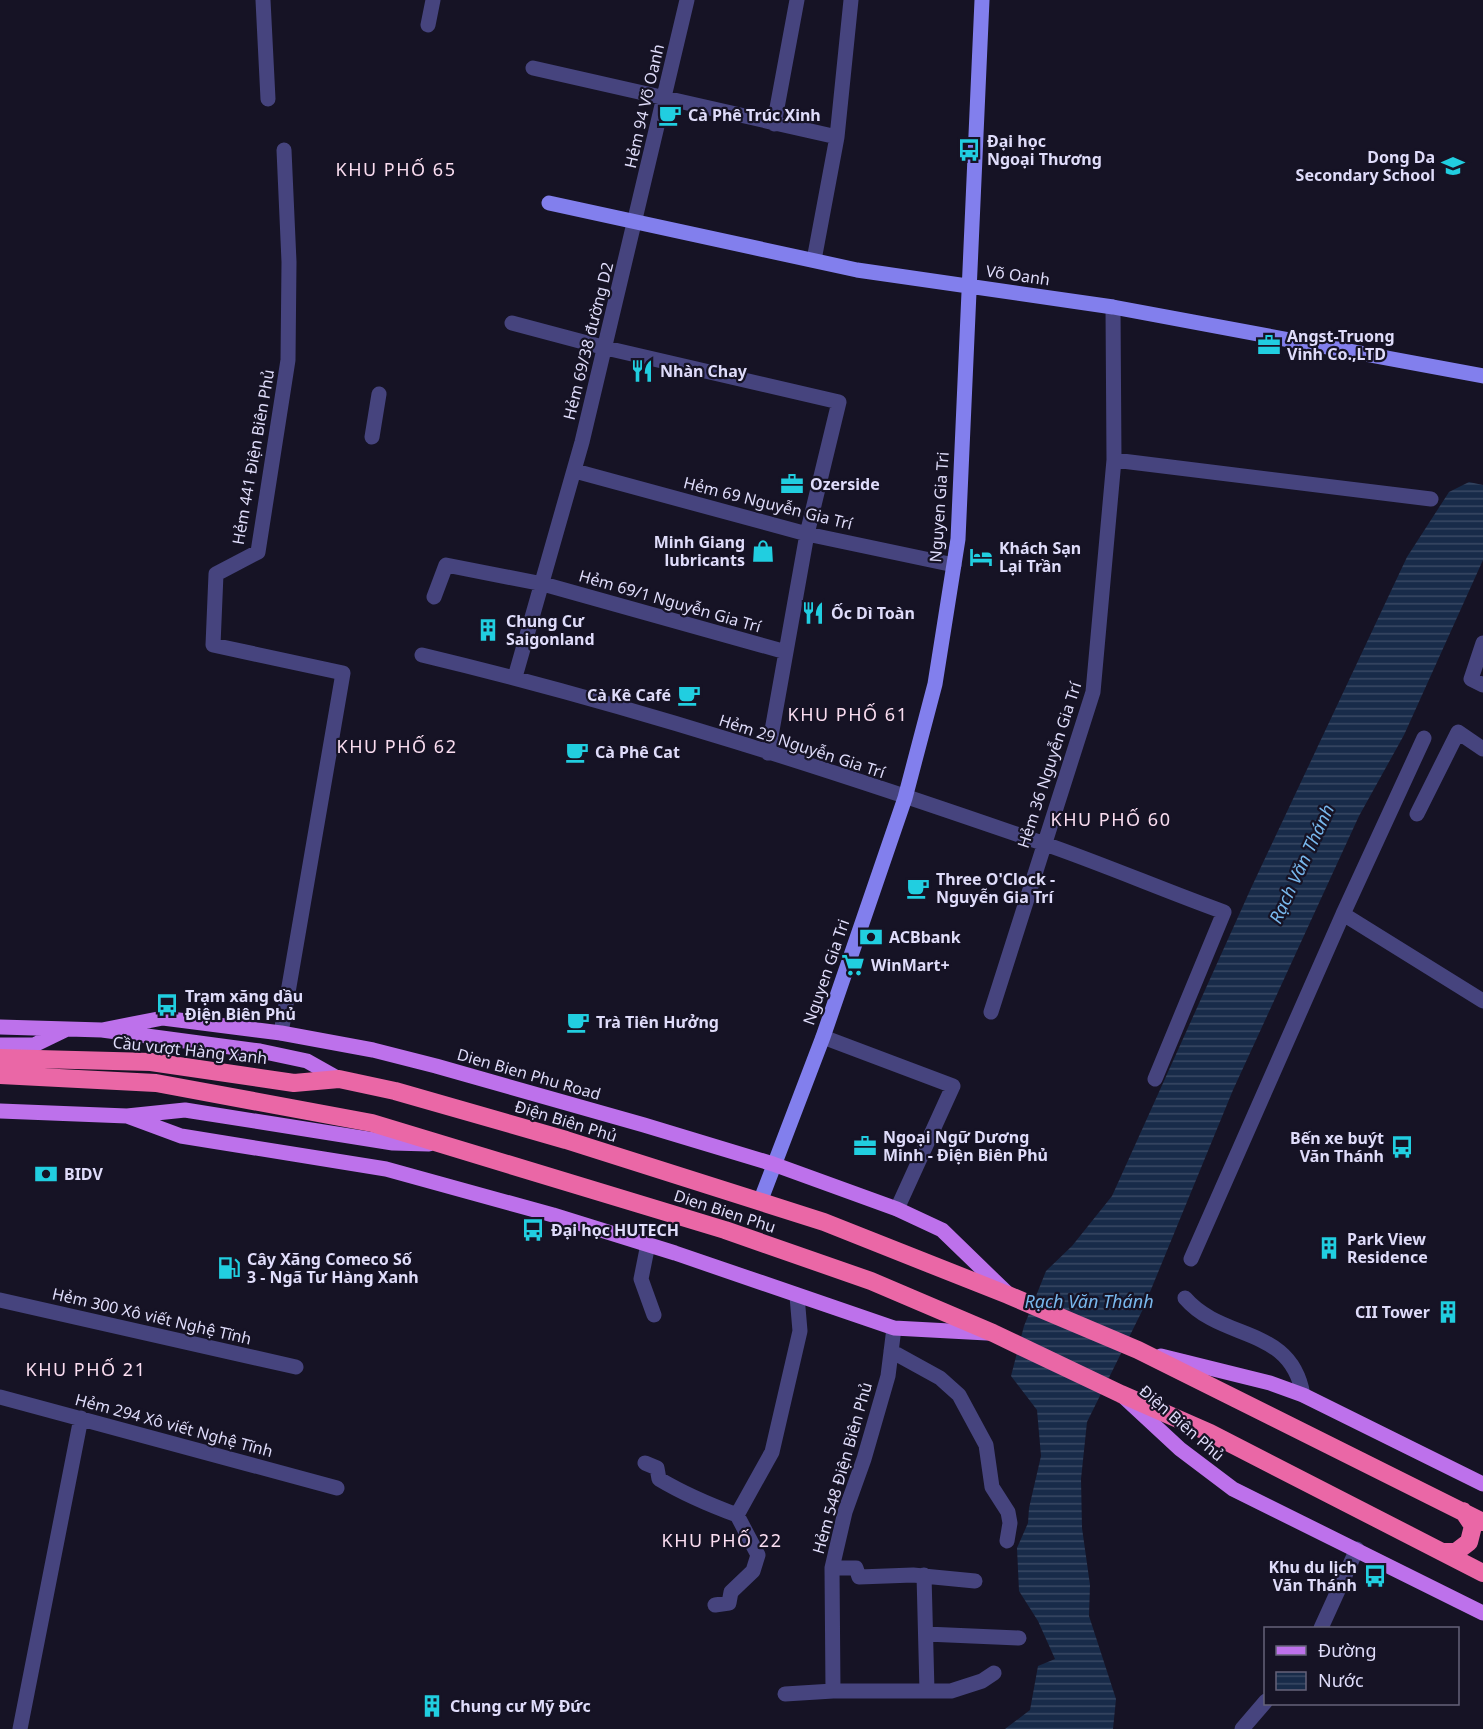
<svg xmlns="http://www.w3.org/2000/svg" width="1483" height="1729" font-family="'Noto Sans',sans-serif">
<defs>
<pattern id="water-rules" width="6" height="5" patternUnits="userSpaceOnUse" patternTransform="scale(1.5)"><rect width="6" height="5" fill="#182b49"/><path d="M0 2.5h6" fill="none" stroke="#394964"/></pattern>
</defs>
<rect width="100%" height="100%" fill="#161325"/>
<!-- water -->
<path fill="url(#water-rules)" d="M1469,482L1483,485V560L1404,735L1359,816L1233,1090L1143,1309L1087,1422L1081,1479L1082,1528L1090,1585L1089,1616L1116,1699L1113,1729H1005L1030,1710L1038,1666L1055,1659L1038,1621L1019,1591L1017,1548L1028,1523L1029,1508L1041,1456L1037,1410L1011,1376L1024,1326L1046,1271L1072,1246L1112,1196L1252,886L1407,557L1449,492Z"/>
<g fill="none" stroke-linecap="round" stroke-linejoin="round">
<!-- street -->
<path stroke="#46447e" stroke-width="15" d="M263,0L268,99
M428,25L433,0
M533,68L837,137
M774,124L797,0
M814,260L837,137L851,0
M512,323L606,348L839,402L807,534L768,753
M372,437L379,394
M1114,460L1431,499
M575,471L807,534L954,565
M434,597L446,565L543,584L786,652
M1483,643L1471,679L1483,685
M422,655C631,705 838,772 1042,843C1103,864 1163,890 1224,912L1155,1079
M515,677L582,442L687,0
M1417,814L1458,732L1483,749
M1343,914L1424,738
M991,1012L1093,692L1114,460L1113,307
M281,1033L343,673L213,645L216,574L258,552L288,360L289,262L284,150
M823,1037L953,1086L897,1209
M648,1244L641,1279L654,1315
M1191,1259L1343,914L1483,1001
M1185,1298C1223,1342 1291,1325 1303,1395
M0,1300L296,1367
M891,1351L940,1378L959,1395L986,1445L992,1487L1008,1512L1010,1523L1007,1541
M0,1397L337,1488
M645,1463L657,1468L659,1479C684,1494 710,1505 737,1515
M832,1568H856L859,1577L913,1575L975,1581
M924,1575L927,1691
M715,1605L729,1603L731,1592L753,1571L758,1555L737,1515L772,1452L800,1331L797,1296
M1321,1628L1357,1549
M926,1634L1019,1638
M833,1691L832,1568L845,1512L864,1459L888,1376L894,1328
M785,1694L833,1691H951L982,1681L994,1673
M20,1729L81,1418
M1242,1729L1266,1701"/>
<!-- secondary -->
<path stroke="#827fed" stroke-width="15" d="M549,203L857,270L1113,307L1483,376
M760,1202L823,1037L905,798L935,684L958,539L982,0"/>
<!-- primary -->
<path stroke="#bd71eb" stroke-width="15" d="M0,1027L102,1030L260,1051L307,1061L339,1079
M102,1030L163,1018L281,1033L373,1050L436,1066L644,1125L773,1164L897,1209L942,1230L1007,1293
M0,1045H34L65,1030
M0,1111L127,1116L185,1110L393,1143L429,1144
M127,1116L181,1136L386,1169L553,1215L675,1253L894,1328L987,1333
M1161,1356L1270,1383L1303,1395L1483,1484
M1125,1398L1180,1449L1233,1489L1483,1613"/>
<!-- highway -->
<path stroke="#ea67a6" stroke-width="18" d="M0,1058L151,1062L294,1083L339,1079L395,1091L566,1140L824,1222L1008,1295L1138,1350L1483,1522
M0,1075L156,1083L372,1123L725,1230L871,1281L993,1333L1121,1394L1210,1433L1483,1573
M1442,1552H1456L1469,1542L1473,1526L1463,1511"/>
</g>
<!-- icons -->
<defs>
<g id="cafe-bare" transform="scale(1.8)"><path d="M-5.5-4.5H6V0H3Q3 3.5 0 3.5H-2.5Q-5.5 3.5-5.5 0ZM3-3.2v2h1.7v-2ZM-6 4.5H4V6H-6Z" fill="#21cee0" stroke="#161325" stroke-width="2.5" paint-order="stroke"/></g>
<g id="bus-bare" transform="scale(1.8)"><path d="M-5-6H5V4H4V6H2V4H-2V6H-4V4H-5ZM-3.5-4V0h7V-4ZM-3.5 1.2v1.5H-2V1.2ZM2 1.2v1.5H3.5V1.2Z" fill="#21cee0" stroke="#161325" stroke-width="2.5" paint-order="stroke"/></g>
<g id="school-bare" transform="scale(1.8)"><path d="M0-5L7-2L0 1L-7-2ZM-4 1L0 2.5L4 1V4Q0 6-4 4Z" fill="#21cee0" stroke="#161325" stroke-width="2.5" paint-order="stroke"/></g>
<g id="office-bare" transform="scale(1.8)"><path d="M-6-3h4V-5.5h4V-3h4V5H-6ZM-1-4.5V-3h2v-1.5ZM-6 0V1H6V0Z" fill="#21cee0" stroke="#161325" stroke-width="2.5" paint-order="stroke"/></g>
<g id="restaurant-bare" transform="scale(1.8)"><path d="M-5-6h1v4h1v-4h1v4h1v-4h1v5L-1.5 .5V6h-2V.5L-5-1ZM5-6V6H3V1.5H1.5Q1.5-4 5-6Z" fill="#21cee0" stroke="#161325" stroke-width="2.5" paint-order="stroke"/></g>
<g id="shop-bare" transform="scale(1.8)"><path d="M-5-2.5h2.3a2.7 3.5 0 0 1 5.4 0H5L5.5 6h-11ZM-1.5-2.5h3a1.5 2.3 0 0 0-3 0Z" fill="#21cee0" stroke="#161325" stroke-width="2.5" paint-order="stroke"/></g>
<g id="hotel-bare" transform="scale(1.8)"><path d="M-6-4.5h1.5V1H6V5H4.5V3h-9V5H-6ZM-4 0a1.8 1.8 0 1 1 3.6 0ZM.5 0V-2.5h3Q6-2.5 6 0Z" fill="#21cee0" stroke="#161325" stroke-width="2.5" paint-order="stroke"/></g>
<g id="building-bare" transform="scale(1.8)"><path d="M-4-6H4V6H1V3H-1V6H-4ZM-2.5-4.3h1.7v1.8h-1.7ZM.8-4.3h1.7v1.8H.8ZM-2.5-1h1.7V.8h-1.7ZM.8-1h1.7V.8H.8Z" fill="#21cee0" stroke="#161325" stroke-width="2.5" paint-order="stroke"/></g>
<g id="bank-bare" transform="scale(1.8)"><path d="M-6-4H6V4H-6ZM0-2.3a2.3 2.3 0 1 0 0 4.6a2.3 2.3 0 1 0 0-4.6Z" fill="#21cee0" stroke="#161325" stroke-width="2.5" paint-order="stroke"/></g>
<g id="supermarket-bare" transform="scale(1.8)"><path d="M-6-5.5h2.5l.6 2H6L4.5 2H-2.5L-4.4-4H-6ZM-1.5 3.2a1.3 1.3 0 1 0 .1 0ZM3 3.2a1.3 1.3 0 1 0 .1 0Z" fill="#21cee0" stroke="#161325" stroke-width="2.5" paint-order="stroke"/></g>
<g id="fuel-bare" transform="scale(1.8)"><path d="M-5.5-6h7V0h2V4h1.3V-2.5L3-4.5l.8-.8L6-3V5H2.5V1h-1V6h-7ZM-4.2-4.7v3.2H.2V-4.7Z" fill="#21cee0" stroke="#161325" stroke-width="2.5" paint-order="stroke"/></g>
</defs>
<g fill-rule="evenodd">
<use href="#cafe-bare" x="670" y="115"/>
<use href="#bus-bare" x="969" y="150"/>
<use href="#school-bare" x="1453" y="166"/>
<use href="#office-bare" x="1269" y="345"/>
<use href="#restaurant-bare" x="642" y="371"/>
<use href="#office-bare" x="792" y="484"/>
<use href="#shop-bare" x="763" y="551"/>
<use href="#hotel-bare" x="981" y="557"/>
<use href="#restaurant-bare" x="813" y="613"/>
<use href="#building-bare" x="488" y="630"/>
<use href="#cafe-bare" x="689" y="695"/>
<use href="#cafe-bare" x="577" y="752"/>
<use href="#cafe-bare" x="918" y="888"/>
<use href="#bank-bare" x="871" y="937"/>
<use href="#supermarket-bare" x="853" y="965"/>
<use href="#bus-bare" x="167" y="1005"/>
<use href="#cafe-bare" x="578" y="1022"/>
<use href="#office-bare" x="865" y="1146"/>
<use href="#bus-bare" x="1402" y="1147"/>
<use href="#bank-bare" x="46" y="1174"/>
<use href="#bus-bare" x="533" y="1230"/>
<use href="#building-bare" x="1329" y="1248"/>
<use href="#fuel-bare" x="229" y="1268"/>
<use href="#building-bare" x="1448" y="1312"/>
<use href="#bus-bare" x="1375" y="1576"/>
<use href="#building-bare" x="432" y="1706"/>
</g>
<g text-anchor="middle" stroke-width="4.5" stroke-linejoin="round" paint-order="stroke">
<!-- street labels -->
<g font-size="16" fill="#dfdcfa" stroke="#161325">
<text transform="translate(644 106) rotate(-77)" y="6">Hẻm 94 Võ Oanh</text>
<text transform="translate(1018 275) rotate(8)" y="6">Võ Oanh</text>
<text transform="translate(588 341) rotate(-76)" y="6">Hẻm 69/38 đường D2</text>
<text transform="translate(253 457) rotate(-80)" y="6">Hẻm 441 Điện Biên Phủ</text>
<text transform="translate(768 503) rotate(14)" y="6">Hẻm 69 Nguyễn Gia Trí</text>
<text transform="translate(939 507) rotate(-86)" y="6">Nguyen Gia Tri</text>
<text transform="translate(670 601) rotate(16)" y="6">Hẻm 69/1 Nguyễn Gia Trí</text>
<text transform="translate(802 746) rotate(18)" y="6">Hẻm 29 Nguyễn Gia Trí</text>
<text transform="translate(1049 765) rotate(-72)" y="6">Hẻm 36 Nguyễn Gia Trí</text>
<text transform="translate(826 972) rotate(-71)" y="6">Nguyen Gia Tri</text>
<text transform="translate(190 1050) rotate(6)" y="6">Cầu vượt Hàng Xanh</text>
<text transform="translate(529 1074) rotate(16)" y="6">Dien Bien Phu Road</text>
<text transform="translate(566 1121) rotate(17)" y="6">Điện Biên Phủ</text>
<text transform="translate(725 1211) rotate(18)" y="6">Dien Bien Phu</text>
<text transform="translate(152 1316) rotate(13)" y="6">Hẻm 300 Xô viết Nghệ Tĩnh</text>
<text transform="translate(1182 1423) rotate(41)" y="6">Điện Biên Phủ</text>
<text transform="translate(174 1425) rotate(15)" y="6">Hẻm 294 Xô viết Nghệ Tĩnh</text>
<text transform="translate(842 1468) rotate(-74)" y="6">Hẻm 548 Điện Biên Phủ</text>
</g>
<!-- poi labels -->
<g font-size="16" font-weight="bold" fill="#dfdcfa" stroke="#161325" text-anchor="start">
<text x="688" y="121">Cà Phê Trúc Xinh</text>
<text x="987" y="147">Đại học<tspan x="987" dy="18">Ngoại Thương</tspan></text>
<text x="1435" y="163" text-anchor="end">Dong Da<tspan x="1435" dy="18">Secondary School</tspan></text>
<text x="1287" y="342">Angst-Truong<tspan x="1287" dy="18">Vinh Co.,LTD</tspan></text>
<text x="660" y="377">Nhàn Chay</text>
<text x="810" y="490">Ozerside</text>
<text x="745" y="548" text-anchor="end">Minh Giang<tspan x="745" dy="18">lubricants</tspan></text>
<text x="999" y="554">Khách Sạn<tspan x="999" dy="18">Lại Trần</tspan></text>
<text x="831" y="619">Ốc Dì Toàn</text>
<text x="506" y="627">Chung Cư<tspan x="506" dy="18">Saigonland</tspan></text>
<text x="671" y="701" text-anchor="end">Cà Kê Café</text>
<text x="595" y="758">Cà Phê Cat</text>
<text x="936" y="885">Three O'Clock -<tspan x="936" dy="18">Nguyễn Gia Trí</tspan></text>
<text x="889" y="943">ACBbank</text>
<text x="871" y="971">WinMart+</text>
<text x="185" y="1002">Trạm xăng dầu<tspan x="185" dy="18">Điện Biên Phủ</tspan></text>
<text x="596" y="1028">Trà Tiên Hưởng</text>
<text x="883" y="1143">Ngoại Ngữ Dương<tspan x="883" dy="18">Minh - Điện Biên Phủ</tspan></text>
<text x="1384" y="1144" text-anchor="end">Bến xe buýt<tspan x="1384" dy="18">Văn Thánh</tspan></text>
<text x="64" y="1180">BIDV</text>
<text x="551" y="1236">Đại học HUTECH</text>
<text x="1347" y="1245">Park View<tspan x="1347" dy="18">Residence</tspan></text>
<text x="247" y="1265">Cây Xăng Comeco Số<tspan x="247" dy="18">3 - Ngã Tư Hàng Xanh</tspan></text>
<text x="1430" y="1318" text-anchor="end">CII Tower</text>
<text x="1357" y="1573" text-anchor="end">Khu du lịch<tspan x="1357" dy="18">Văn Thánh</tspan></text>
<text x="450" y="1712">Chung cư Mỹ Đức</text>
</g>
<!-- neighbourhood labels -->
<g font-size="18" letter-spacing="1.5" fill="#faddf0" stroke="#161325">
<text x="396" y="176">KHU PHỐ 65</text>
<text x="848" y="721">KHU PHỐ 61</text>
<text x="397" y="753">KHU PHỐ 62</text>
<text x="1111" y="826">KHU PHỐ 60</text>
<text x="86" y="1376">KHU PHỐ 21</text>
<text x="722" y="1547">KHU PHỐ 22</text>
</g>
<!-- water labels -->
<g font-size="18" font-style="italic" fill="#78b7ec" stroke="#161325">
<text transform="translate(1302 864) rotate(-65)" y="6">Rạch Văn Thánh</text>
<text x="1089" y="1308">Rạch Văn Thánh</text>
</g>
</g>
<!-- legend -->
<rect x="1264" y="1627" width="195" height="78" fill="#161325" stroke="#66637a" stroke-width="1.5"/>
<rect x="1276" y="1646" width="30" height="9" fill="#bd71eb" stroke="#66637a" stroke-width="1.5"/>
<text x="1318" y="1657" font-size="18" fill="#dfdcfa">Đường</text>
<rect x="1276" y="1672" width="30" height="18" fill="url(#water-rules)" stroke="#66637a" stroke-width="1.5"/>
<text x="1318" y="1687" font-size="18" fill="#dfdcfa">Nước</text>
</svg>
